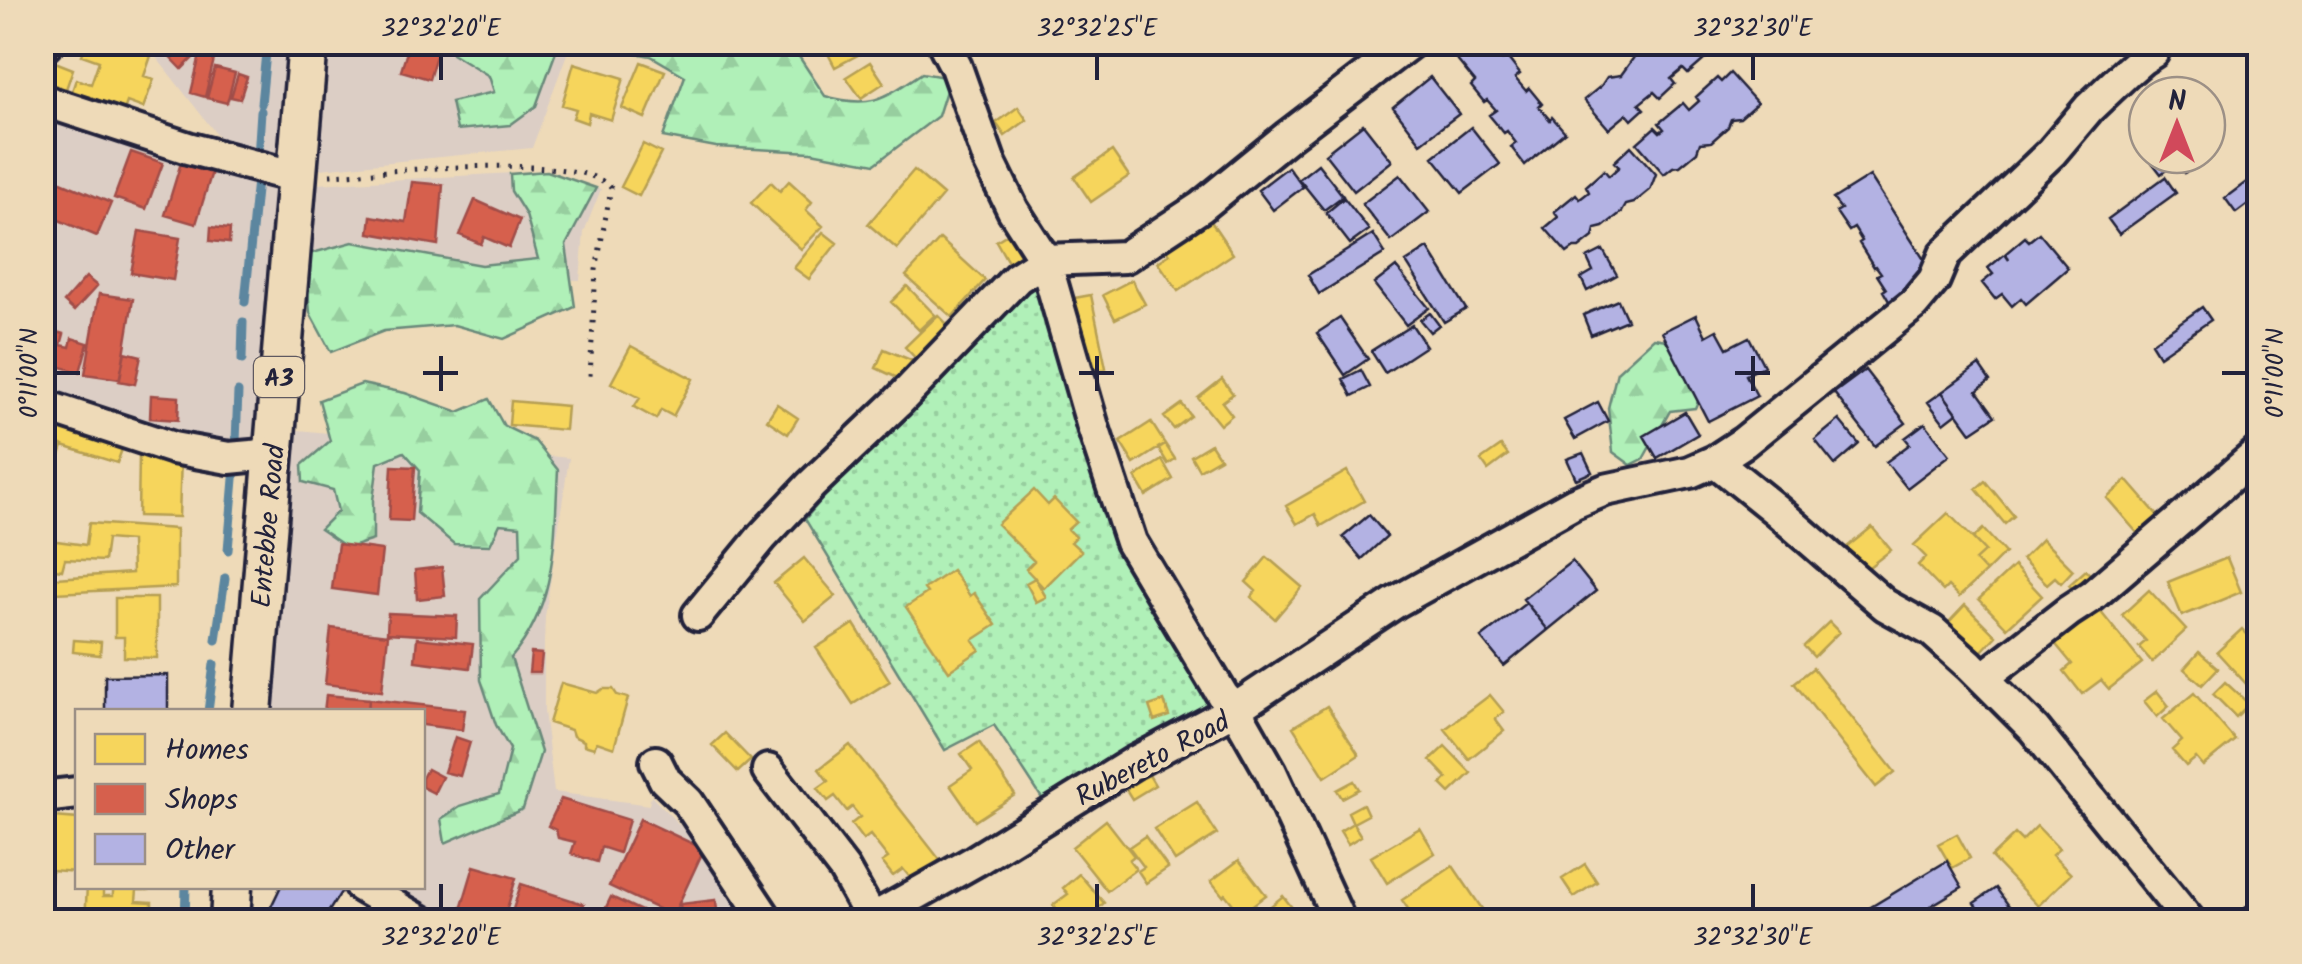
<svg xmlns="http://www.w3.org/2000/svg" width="2302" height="964" font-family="Kalam,sans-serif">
<defs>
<pattern id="grass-dots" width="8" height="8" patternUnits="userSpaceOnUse" patternTransform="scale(2.5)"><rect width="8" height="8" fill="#b0f0b8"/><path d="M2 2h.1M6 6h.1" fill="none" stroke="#97ce9f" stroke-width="1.8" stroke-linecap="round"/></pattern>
<pattern id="forest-firs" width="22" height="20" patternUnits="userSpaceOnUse" patternTransform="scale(2.5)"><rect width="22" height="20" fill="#b0f0b8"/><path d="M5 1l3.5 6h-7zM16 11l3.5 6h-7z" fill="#97ce9f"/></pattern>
</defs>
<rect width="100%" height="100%" fill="#eedab8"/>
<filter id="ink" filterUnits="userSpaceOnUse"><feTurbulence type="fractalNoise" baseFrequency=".01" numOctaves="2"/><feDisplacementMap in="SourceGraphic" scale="20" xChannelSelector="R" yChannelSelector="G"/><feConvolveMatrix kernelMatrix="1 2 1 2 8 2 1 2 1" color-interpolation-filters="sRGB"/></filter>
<g filter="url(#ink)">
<!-- built -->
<path fill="#dccec5" d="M145,43H292L283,160L225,145Z
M326,43H571L532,148L320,169Z
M42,113L281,183L257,445L229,449L43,398Z
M547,171L601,189L584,232L580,280L306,273L317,184Z
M289,429L569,458L545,617L544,643V711L554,792L649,805L651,796L704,850L746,921H449L407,903L382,887L422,886V712H264Z"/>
<!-- grass -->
<path fill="url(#grass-dots)" stroke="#69897a" stroke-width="2.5" d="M1035,269L1128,546L1212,691L1208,711L1047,806L994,725L945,750L805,519L858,458Z"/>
<!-- forest -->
<path fill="url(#forest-firs)" stroke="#69897a" stroke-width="2.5" d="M552,43L558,46L536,106L510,125L457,130L451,102L494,92L489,76L452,53L449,43H502L515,46L520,43Z
M599,43H802L798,55L825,96C871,109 883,99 922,73L950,78L938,116L875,164L811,152L716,147L663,137L685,76L651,56L603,47Z
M547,171L596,188L566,245L575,307L504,339L454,325L384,331L331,352L310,313L305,255L353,242L481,265L538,259L526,215L511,191L510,174Z
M1654,338L1672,341L1704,388L1695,408L1670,411L1643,459L1631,465L1613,452L1608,408L1617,372Z
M362,384L405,393L459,412L489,399L504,426L535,441L558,470C554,538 558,603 511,658L541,752L523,809L445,843L441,819L460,806L499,794L510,749L496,725L481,680L480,599L521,555L520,526L500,524L490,545L454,544L417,513L420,470L404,452L378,463L373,500V540L348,548L320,529L338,511L333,490L303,482L302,465L330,441L319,400Z"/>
<!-- homes -->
<path fill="#f6d55c" stroke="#b69f52" stroke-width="2.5" d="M87,42H113L151,56L144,76L154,79L143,108L127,102L122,116L70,97L76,79L91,84L99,61L82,55Z
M822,42H871L873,47L835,67Z
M50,60L73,69L64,95L42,87V78Z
M641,62L665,71L645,118L622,108Z
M870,62L884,83L861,98L846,77Z
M574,63L624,78L611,120L589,113L587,123L573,118L576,109L562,105Z
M1018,107L1027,120L1005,136L996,123Z
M643,144L661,153L639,196L621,187Z
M1112,151L1129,176L1091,202L1074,177Z
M914,170L943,195L897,249L868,224Z
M789,181L812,202L806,210L823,226L801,249L751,203L771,182L780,191Z
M1208,217L1233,254L1178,291L1158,262L1170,254L1164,246Z
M823,232L837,243L809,279L794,268Z
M1009,233L1027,263L1013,271L996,241Z
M940,239L985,280L952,317L906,276Z
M1132,280L1145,304L1115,319L1103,295Z
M907,286L935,315L919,330L891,302Z
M1091,295L1106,368L1085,373L1069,299Z
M938,315L956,333L923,366L905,347Z
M631,346L693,379L673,416L661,410L656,419L634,407L640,398L611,383Z
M884,349L913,361L904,381L876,368Z
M1222,379L1233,394L1222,402L1232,415L1220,425L1198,398Z
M511,401L567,406L565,430L509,425Z
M777,404L798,418L788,434L767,420Z
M1182,404L1191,416L1174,429L1164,417Z
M42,412L124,444L117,463L63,446L42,436Z
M1151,422L1165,444L1134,464L1120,442Z
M42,440L63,446L53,477L45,475L42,482Z
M1165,444L1175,459L1168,464L1158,448Z
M1211,444L1220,458L1199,470L1191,456Z
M1501,446L1508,455L1488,470L1481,460Z
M139,455L181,457L179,517L138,516Z
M1162,460L1173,479L1146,496L1135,477Z
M1347,471L1364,501L1321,526L1315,514L1297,524L1286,506Z
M2127,480L2159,517L2139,535L2107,498Z
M1985,481L2014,516L2005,524L1976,489Z
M1034,490L1048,505L1054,499L1076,522L1068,529L1076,537L1071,542L1081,551L1044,588L1026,569L1034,561L997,524Z
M1948,513L1985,551L1975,560L1986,572L1959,597L1948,586L1943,591L1918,565L1926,557L1914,545Z
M89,523L176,529V587L55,593L56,578L132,573L131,541L107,539L104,561L65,559L62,570L42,567V539L86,545Z
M1872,527L1891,550L1860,574L1842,551Z
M1983,529L2005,553L1986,572L1975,560L1985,551L1973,538Z
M2042,539L2073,570L2061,583L2055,577L2047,584L2022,559Z
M1267,557L1302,587L1275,619L1251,597L1256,591L1246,582Z
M804,558L836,596L805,621L774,583Z
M2227,558L2241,592L2182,616L2168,582Z
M2014,566L2042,596L2007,628L1979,599Z
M952,570L970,596L974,593L996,625L973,640L980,650L949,671L906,607L927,593L924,589Z
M2086,570L2092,577L2075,592L2069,585Z
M1035,578L1046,597L1036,602L1026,583Z
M2149,590L2186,630L2152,662L2139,647L2146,641L2122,615Z
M115,598H157V658L124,657V637H115Z
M1965,605L1996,636L1980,653L1949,622Z
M2096,606L2142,663L2109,689L2101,680L2082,694L2064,671L2072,664L2053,641Z
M1829,622L1839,632L1814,657L1804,646Z
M854,624L890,681L853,704L816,648Z
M2242,629L2260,648V699L2217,652Z
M74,640L101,642L100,655L73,652Z
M2199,652L2218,668L2202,685L2184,669Z
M1813,668L1895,772L1876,787L1794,683Z
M2225,682L2249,704L2236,717L2213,694Z
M561,683L597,693L603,689H613L617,695L628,698L614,748L597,742L594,748L584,745V741L573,736L571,730L549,723Z
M2157,691L2169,706L2157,717L2144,701Z
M2194,693L2235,740L2203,766L2196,758L2186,766L2172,750L2182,741L2163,719Z
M1490,695L1504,712L1495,719L1504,731L1469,759L1445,729Z
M1164,701L1169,716L1154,721L1149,706Z
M1327,706L1359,755L1325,777L1293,727Z
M725,733L751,760L738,772L712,745Z
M979,742L1015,795L975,821L950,785L972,770L961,754Z
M850,745L940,860L913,881L903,869L893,876L882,862L888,858L870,835L863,840L851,824L860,817L852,807L847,811L835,796L828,801L818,788L828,781L819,769Z
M1445,746L1471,773L1450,793L1441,784L1447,778L1430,760Z
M1146,770L1155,785L1132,799L1122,783Z
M1354,781L1359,789L1342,798L1337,790Z
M1197,802L1217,834L1175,861L1154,829Z
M1363,804L1368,815L1353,823L1348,812Z
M42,816L78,819L76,872L52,870L51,882H42Z
M1106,820L1134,856L1129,860L1136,869L1107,891L1072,847Z
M1353,823L1361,836L1348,844L1340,831Z
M2037,826L2059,849L2052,855L2071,874L2038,906L1991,857L2015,834L2022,841Z
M1420,828L1435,853L1387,883L1371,857Z
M1957,834L1970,858L1952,868L1938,844Z
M1145,836L1168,868L1146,883L1138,871L1144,867L1129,847Z
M1239,860L1266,895L1241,914L1225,894L1223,896L1211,881Z
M1585,864L1597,882L1574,897L1562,879Z
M1453,866L1491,922H1417L1402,900Z
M1079,874L1104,903L1083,922H1067L1053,905L1068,894L1063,888Z
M87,886H103V896H113V886H149V890H137L136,901L152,902V922H85Z
M1283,896L1301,919L1297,922H1251Z"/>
<!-- shops -->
<path fill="#d6604d" stroke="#a04d48" stroke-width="2.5" d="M186,42L197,54L182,69L157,43Z
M410,42H440L429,79L401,71Z
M200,55L214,59L205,97L191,93Z
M215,68L235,73L227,103L207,98Z
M238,74L247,77L240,99L231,97Z
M131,152L163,163L146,209L114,198Z
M183,156L214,165L196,224L165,215Z
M42,174L111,203L97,236L42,213Z
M412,182L443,185L438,245L369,233L371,216L406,222Z
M475,200L520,220L509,248L484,237L481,244L460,235Z
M211,227L230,229L229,243L210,241Z
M139,231L180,238L173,280L131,273Z
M86,277L97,286L74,311L64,302Z
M99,294L133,299L120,379L85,374Z
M47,329L64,334L61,345L70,347L72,338L88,343L80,372L42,362V343Z
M125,352L141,356L135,384L119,381Z
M151,395L179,397L178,420L150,418Z
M392,466L415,467L411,521L389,520Z
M338,544L382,550L377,595L332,589Z
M442,567L445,596L417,599L415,570Z
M388,613L457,616L456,637L387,633Z
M331,628L388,635L382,691L325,684Z
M417,638L473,644L470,668L415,661Z
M531,653L542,654L540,673H529Z
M326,695L369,699L368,712H324Z
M369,699L465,710L462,730L422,725V712H368Z
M455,737L470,742L460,776L444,772Z
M427,769L442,777L434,793L422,787V778Z
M561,799L629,820L619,853L601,847L597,862L571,854L575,842L558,838L556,830L548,826Z
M640,819L704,849L673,916L609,886Z
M474,866L516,878L503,922H490L460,913Z
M521,884L584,904L578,922H509Z
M611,897L652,916H668L669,922H599Z
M716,900L718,922H682L680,904Z"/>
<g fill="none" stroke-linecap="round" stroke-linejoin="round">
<!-- stream -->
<path stroke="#5b869f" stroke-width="9" d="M261,104L267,42
M258,157L261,111
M245,302L257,180
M242,360L243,322
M236,441L238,392
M228,550L235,467
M216,640L225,578
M208,712L214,664
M185,922L186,886"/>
</g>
<!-- building -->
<path fill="#b3b2e3" stroke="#22223b" stroke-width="2.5" d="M1467,42H1480L1486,49L1490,46L1502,60L1506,56L1520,74L1515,78L1526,91L1529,88L1542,104L1539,107L1550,120L1552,117L1565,132L1525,165L1511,147L1516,143L1507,131L1504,133L1489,115L1496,110L1487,100L1484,102L1471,86L1475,82L1452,54Z
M1657,42H1691L1705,59L1688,74L1683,69L1671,79L1675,84L1660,98L1654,92L1639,104L1644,109L1632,120L1627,114L1609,129L1584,100L1601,86L1607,77L1621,75L1637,53L1649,49Z
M1730,73L1757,103L1740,118L1731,119L1728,127L1711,142L1700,143L1697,152L1680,166L1673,167L1664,174L1637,143L1655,127L1660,132L1664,129L1659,123L1683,103L1689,110L1699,101L1696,97L1717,78L1721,82Z
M1430,77L1459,114L1421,143L1393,107Z
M1363,124L1392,161L1354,191L1325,154Z
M1471,127L1500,164L1462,193L1433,157Z
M1631,146L1656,174L1650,190L1634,203L1626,205L1622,212L1603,227L1595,229L1593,237L1579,248H1574L1567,253L1545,228L1558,217L1554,212L1576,194L1580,199L1589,192L1586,186L1604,170L1609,176L1619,167L1614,162Z
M2147,151V155H2167L2174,164L2161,174L2145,153Z
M2179,155H2187L2194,168L2184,173L2175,157Z
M1318,164L1343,196L1324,210L1299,179Z
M1288,167L1303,187L1273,210L1258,190Z
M1400,175L1429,212L1391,241L1362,204Z
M1870,176L1934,275L1890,303L1883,291L1886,289L1877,275L1881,273L1876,266L1874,267L1859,243L1862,241L1854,228L1849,231L1836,212L1841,209L1833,199Z
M2165,177L2176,193L2119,234L2108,219Z
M2249,180L2260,195L2236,213L2225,198Z
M1344,198L1369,230L1350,244L1326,213Z
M2039,233L2068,268L2026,304L2021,298L2012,306L2002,294L1995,299L1982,283L1993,274L1988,268L2005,254L2009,260L2006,253L2025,237L2029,241Z
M1373,234L1385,253L1319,294L1308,275Z
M1428,248L1466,309L1444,322L1406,262Z
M1603,250L1617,275L1587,291L1581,278L1593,271L1587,258Z
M1396,267L1429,308L1406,325L1374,284Z
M1618,300L1627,320L1591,335L1583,315Z
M2202,307L2211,320L2159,356L2151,343Z
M1430,313L1439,325L1430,332L1420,320Z
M1696,315L1706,336L1717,330L1727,348L1749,337L1764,366L1746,375L1757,396L1708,421L1662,332Z
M1340,318L1368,359L1345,375L1317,333Z
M1412,325L1426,346L1385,373L1371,351Z
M1979,365L1990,381L1977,391L1995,416L1971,432L1942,392Z
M1361,370L1370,387L1352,396L1343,379Z
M1865,370L1906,423L1875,446L1834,393Z
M1942,392L1957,413L1944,423L1928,402Z
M1598,402L1608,421L1575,439L1564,420Z
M1685,412L1698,434L1657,458L1644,436Z
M1839,420L1859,444L1835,465L1815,440Z
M1925,423L1950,455L1907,488L1886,462L1910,444L1905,438Z
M1583,453L1592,472L1576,479L1567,459Z
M1369,515L1387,536L1362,559L1343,537Z
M1572,561L1596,591L1548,630L1523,599Z
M1526,603L1548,630L1504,666L1481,638Z
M168,675V712H105V676Z
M1947,861L1962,887L1904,922H1846Z
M281,886H338L343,889L322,922H291L269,911Z
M1996,888L2020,921L2019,922H1988L1974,903Z"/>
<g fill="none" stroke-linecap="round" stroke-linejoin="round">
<!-- minor casing -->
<g stroke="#22223b" stroke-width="38">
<path id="minor" d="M943,42L956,67L990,163L1013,210L1045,260L1093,427L1131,542L1223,696L1235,709L1396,602L1574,503L1605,490L1690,472L1715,461L1744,442L1914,304L1934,280L1945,254L2051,153L2089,108L2126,73L2142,59L2153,52L2146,42
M42,48L48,42
M42,100L188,148L296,177
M42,405L173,448L229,458L272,454
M1715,461L1776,510L1885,605L1932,631L1970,665L2034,729L2190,922
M698,615L762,537L811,485L897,403L1017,278L1045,260L1125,257L1201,207L1288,136L1411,42
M1983,678L2069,611L2092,596L2260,451
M656,762L665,780L688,802L768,922
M768,770L844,869L872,919
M42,797L78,793
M360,886L422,922
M867,922L975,861L1133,763L1235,709L1271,772L1340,922
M2257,922L2260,918"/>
</g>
<!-- major casing -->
<g stroke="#22223b" stroke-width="45">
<path id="major" d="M252,712L308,42
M230,922L232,886"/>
</g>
<!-- path -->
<path stroke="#22223b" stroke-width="5" stroke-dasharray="2.5 8" stroke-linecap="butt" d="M330,175C381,173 582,150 611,188L596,270L590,376"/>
<!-- minor -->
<use href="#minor" stroke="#eedab8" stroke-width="30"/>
<!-- major -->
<use href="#major" stroke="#eedab8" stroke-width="38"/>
</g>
</g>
<!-- ticks -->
<path fill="none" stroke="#22223b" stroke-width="4" d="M441,55V80M1097,55V80M1753,55V80M441,356V391M1097,356V391M1753,356V391M55,373H80M423,373H458M1079,373H1114M1735,373H1770M2222,373H2247M441,884V909M1097,884V909M1753,884V909"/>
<g text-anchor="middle" stroke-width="10" stroke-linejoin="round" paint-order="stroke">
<!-- shield labels -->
<rect fill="#eedab8" stroke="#5f5960" stroke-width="2.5" x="254" y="357" width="50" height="40" rx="8"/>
<g font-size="25" font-weight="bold" fill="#22223b">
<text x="279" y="386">A3</text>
</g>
<!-- street labels -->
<g font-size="28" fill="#22223b" stroke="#eedab8">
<text transform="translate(267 526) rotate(-85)" y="10">Entebbe Road</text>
<text transform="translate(1152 758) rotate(-28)" y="10">Rubereto Road</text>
</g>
</g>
<!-- margin -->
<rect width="2302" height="964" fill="none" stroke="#eedab8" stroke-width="110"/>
<!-- legend -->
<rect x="75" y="709" width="350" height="180" fill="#eedab8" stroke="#9c9086" stroke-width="2.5"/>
<rect x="95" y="734" width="50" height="30" fill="#f6d55c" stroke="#9c9086" stroke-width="2.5"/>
<text x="165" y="759" font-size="30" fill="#22223b">Homes</text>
<rect x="95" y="784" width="50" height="30" fill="#d6604d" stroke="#9c9086" stroke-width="2.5"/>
<text x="165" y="809" font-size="30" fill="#22223b">Shops</text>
<rect x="95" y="834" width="50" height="30" fill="#b3b2e3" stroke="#9c9086" stroke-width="2.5"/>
<text x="165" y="859" font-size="30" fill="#22223b">Other</text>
<!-- north arrow -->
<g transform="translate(2177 125)"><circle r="48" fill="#eedab8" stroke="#9c9086" stroke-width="2.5"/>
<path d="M0-8L18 38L0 25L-18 38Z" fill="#d1495b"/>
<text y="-15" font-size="28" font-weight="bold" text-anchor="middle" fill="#22223b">N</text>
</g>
<rect x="55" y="55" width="2192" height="854" fill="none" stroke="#22223b" stroke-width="4"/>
<g font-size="25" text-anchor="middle" fill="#22223b">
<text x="441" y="36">32°32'20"E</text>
<text x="1097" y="36">32°32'25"E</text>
<text x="1753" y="36">32°32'30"E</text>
<text transform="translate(28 373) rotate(-90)" y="9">0°11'00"N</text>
<text transform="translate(2274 373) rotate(-90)" y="9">0°11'00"N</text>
<text x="441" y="945">32°32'20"E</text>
<text x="1097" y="945">32°32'25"E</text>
<text x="1753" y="945">32°32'30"E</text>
</g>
</svg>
